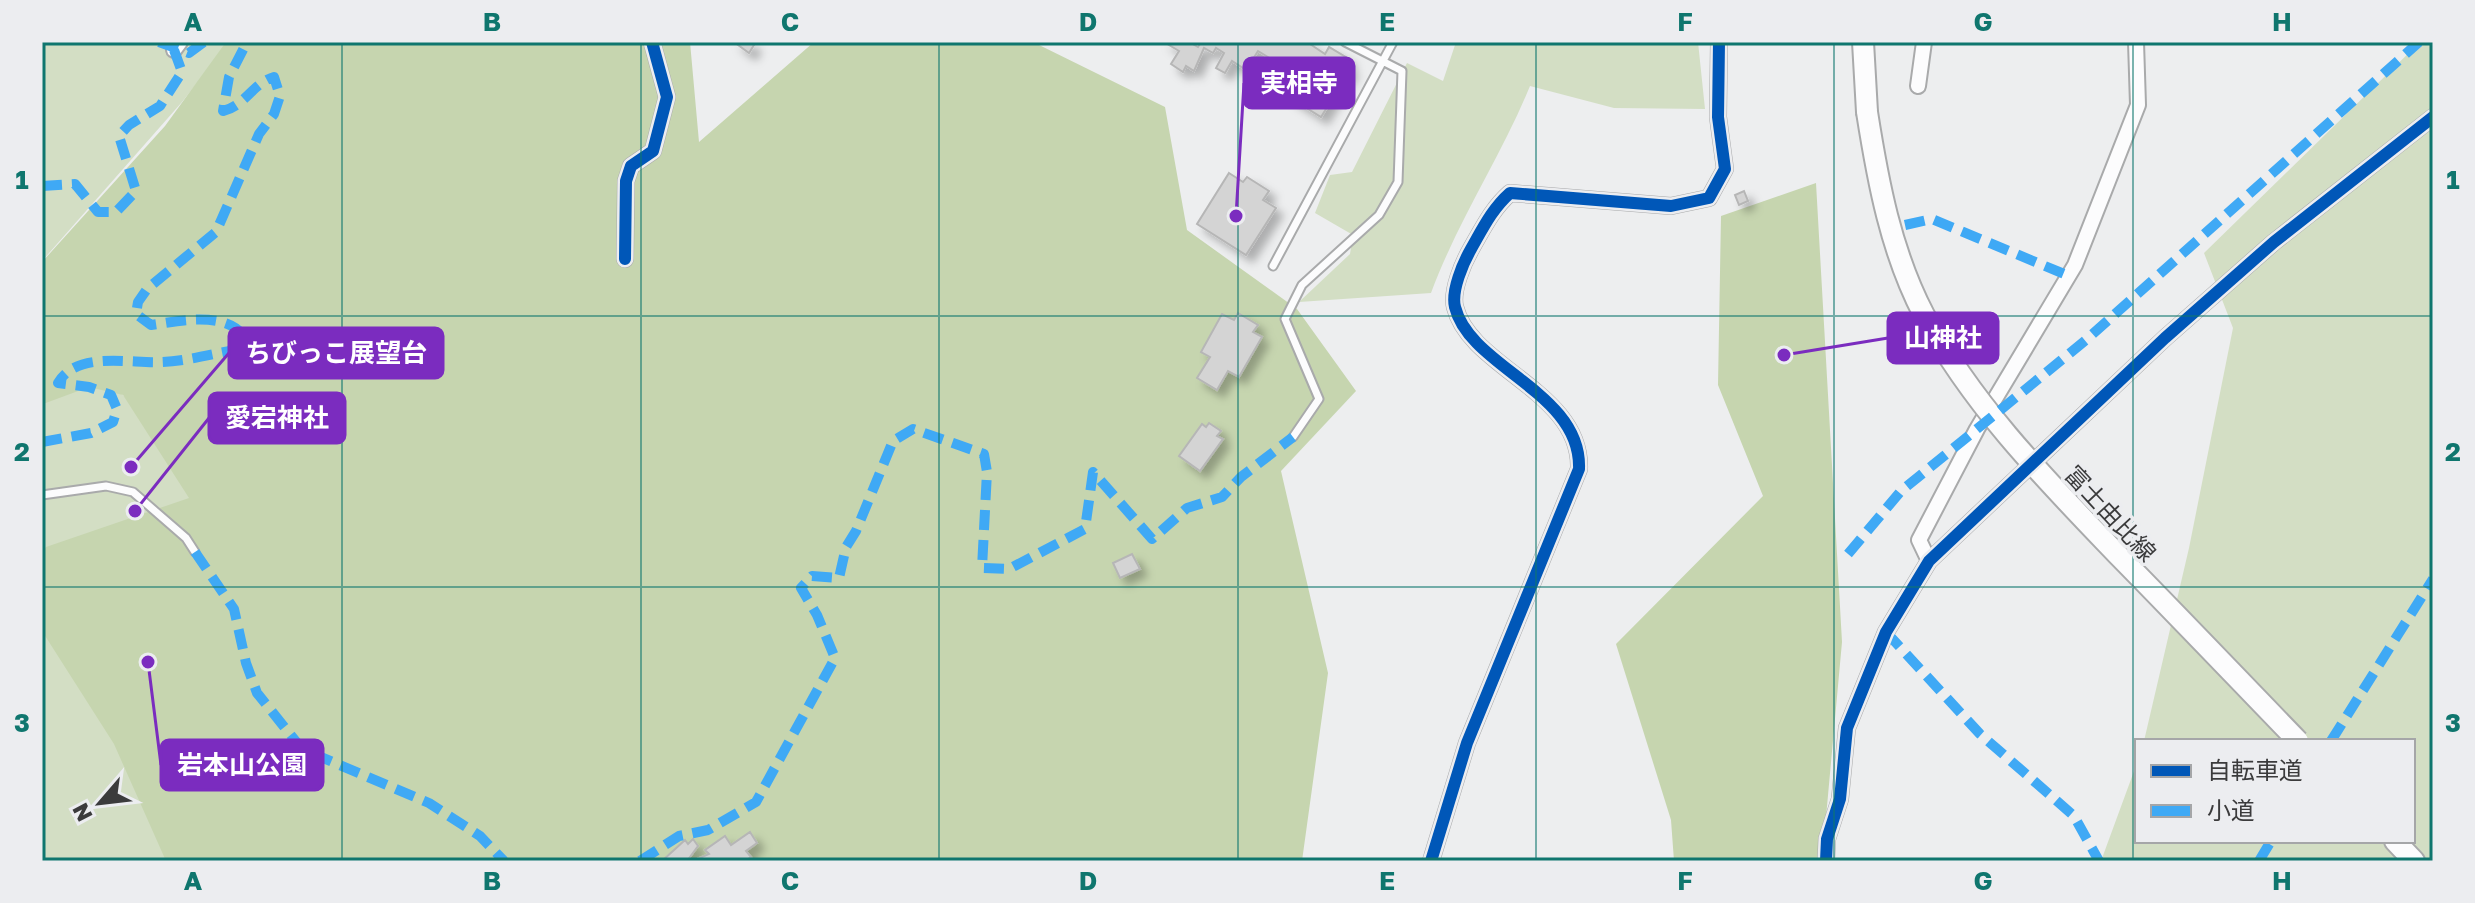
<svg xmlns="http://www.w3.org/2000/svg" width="2475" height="903" font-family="'Golos Text','Noto Sans JP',sans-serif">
<defs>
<filter id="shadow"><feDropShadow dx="7" dy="7" stdDeviation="4" flood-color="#0004"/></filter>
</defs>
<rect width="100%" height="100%" fill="#edeeef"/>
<!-- green -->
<path fill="#d3dec4" d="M42,42H229L182,102L42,261Z
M1456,42H1698L1705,109L1614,108L1530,86C1501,157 1458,220 1431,293L1299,302L1350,254L1353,235L1315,213L1330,175L1352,172L1407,63L1443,81Z
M2420,42H2433V858L2428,861H2101L2137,763V841H2413V741H2144L2189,548L2233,328L2204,253Z
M102,377L181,446L333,861H42V403Z"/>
<!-- forest -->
<path fill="#c6d5af" d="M226,42H690L699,142L814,42H1033L1165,107L1187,230L1297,309L1356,391L1281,471L1328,673L1302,861H166L114,744L42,631V553L46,547L189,498L123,395L89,387L43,404L42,262L165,126Z
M1816,183L1842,642L1822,861H1674L1671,820L1616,644L1763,496L1718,385L1721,216Z"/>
<!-- building -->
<path fill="#d4d4d4" stroke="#b6b6b6" stroke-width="2" filter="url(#shadow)" d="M734,42H750L754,45L749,53Z
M1164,42H1189L1198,47L1201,42H1307L1325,54L1329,47L1349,59L1346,66L1351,69L1321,117L1289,97L1297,83L1292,80L1296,74L1258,51L1246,70L1232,61L1225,73L1216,68L1224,53L1216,48L1213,53L1204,48L1194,71L1186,66L1183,72L1171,64L1179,51Z
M1229,173L1243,182L1247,177L1269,191L1263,200L1276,208L1246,255L1197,224Z
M1744,191L1748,201L1739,205L1735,195Z
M1238,313L1258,325L1253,332L1262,337L1239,377L1228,371L1217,390L1197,378L1210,357L1201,352L1222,314L1234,320Z
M1209,423L1221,431L1217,436L1223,439L1200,471L1179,456L1202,424L1206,427Z
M1132,554L1140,569L1120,578L1113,563Z
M750,832L757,843L746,851L751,857L745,861H693L709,854L705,850L725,836L731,845Z
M693,839L698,846L687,861H662L685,840L688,844Z"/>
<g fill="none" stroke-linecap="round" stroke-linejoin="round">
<!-- lane casing -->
<g stroke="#a9aaab" stroke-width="11">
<path id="lane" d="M1273,266L1393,42
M1293,437L1319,399L1285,319L1302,285L1379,215L1398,182L1402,71L1345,42
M42,495L106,486L133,492L186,538L195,552"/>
</g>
<!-- street casing -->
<g stroke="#a9aaab" stroke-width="18">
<path id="street" d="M174,50L180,42
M1918,86L1924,42
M625,259L626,181L631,166L653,151L667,97L652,42
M1929,561L1919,540L1977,429L2075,265L2138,105L2136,42
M1431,861L1467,743L1579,469C1582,392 1470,368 1455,307C1451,291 1463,263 1471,249C1483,228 1492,209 1510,193L1671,206L1709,198L1725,169L1718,117L1719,42
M1826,861L1827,839L1840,799L1847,728L1886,632L1929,561L2165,338L2274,242L2433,117"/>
</g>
<!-- secondary casing -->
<g stroke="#a9aaab" stroke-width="24">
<path id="secondary" d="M1863,42L1867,112
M2395,841L2414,861"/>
</g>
<!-- lane -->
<use href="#lane" stroke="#fcfcfd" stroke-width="7"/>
<!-- street -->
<use href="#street" stroke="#fcfcfd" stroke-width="14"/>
<!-- secondary -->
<use href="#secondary" stroke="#fcfcfd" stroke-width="20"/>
<!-- secondary-bridge casing -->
<g stroke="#a9aaab" stroke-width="24" stroke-linecap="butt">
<path id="secondary-bridge" d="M1867,112C1878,182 1891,252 1924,315C1973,406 2046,480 2117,554C2178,616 2238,679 2298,741"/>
</g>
<!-- secondary-bridge -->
<use href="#secondary-bridge" stroke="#fcfcfd" stroke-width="20"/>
<!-- quiet -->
<path stroke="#3fa9f5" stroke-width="10" stroke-dasharray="20 10" stroke-linecap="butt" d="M159,42L189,53L204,42
M42,186L75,184L98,212H116L136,191L119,136L129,125L160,106L182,72L174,50
M1905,225L1932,219L2069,276
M42,442L91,433L113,422L117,409L111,395L89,387L58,383C77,350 131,364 162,362C185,361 208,355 230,351L243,335C223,311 179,321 151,325L136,314L138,302L147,289L216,232L259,134L274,114L280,96L274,77C253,83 245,106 223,111L229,77L247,42
M195,552L234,609L246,663L257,693L302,749L429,803L480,836L504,861
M1848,554L1901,491L2086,340L2419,42
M1886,632L1980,734L2074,816L2099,861
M2331,741L2433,579
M640,861L679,836L708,830L756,802L835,658L817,615L801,588L812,576L839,578L846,547L856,531L893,441L913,429L984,454L987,472L982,568L1009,569L1085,529L1093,472L1152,539L1187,508L1222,497L1241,477L1293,437
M2259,861L2271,841"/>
<!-- cycleway casing -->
<g stroke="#ecedf0" stroke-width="17">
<path id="cycleway" d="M625,259L626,181L631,166L653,151L667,97L652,42
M1431,861L1467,743L1579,469C1582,392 1470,368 1455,307C1451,291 1463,263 1471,249C1483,228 1492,209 1510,193L1671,206L1709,198L1725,169L1718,117L1719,42
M1826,861L1827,839L1840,799L1847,728L1886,632L1929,561L2165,338L2274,242L2433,117"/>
</g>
<!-- cycleway -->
<use href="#cycleway" stroke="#0057b8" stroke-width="12"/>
</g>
<!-- grid -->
<path fill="none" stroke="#0f766e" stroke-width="2" stroke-opacity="0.55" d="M342,42V861M641,42V861M939,42V861M1238,42V861M1536,42V861M1834,42V861M2133,42V861M42,316H2433M42,587H2433"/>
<g text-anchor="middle" stroke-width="7" stroke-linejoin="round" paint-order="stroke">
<!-- street labels -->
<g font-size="24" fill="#3b3b3c" stroke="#ecedf0">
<text transform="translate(2110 514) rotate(47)" y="8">富士由比線</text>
</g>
</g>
<!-- callouts -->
<path fill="none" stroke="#7b2cbf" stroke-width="3" d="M1236 216L1244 83M1784 355L1888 338M131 467L229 353M135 511L209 418M148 662L161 765"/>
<g fill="#7b2cbf" stroke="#ecedf0" stroke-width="3">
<circle cx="1236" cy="216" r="8"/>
<circle cx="1784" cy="355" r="8"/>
<circle cx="131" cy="467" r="8"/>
<circle cx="135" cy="511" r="8"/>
<circle cx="148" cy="662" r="8"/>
</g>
<g fill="#7b2cbf" stroke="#7b2cbf" stroke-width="3">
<rect x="1244" y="58" width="110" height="50" rx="8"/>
<rect x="1888" y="313" width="110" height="50" rx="8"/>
<rect x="229" y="328" width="214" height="50" rx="8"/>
<rect x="209" y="393" width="136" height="50" rx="8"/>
<rect x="161" y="740" width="162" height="50" rx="8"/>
</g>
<g font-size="26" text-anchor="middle" font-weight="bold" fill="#fff">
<text x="1299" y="92">実相寺</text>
<text x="1943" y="347">山神社</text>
<text x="336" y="362">ちびっこ展望台</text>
<text x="277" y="427">愛宕神社</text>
<text x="242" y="774">岩本山公園</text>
</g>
<!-- border -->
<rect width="2475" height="903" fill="none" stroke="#ecedf0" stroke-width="88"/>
<!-- legend -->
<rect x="2135" y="739" width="280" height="104" fill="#ecedf0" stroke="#a5a6a8" stroke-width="2"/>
<rect x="2151" y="765" width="40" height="12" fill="#0057b8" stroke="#a5a6a8" stroke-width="2"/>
<text x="2207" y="779" font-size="24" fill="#3b3b3c">自転車道</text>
<rect x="2151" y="805" width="40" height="12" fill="#3fa9f5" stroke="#a5a6a8" stroke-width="2"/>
<text x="2207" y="819" font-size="24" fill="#3b3b3c">小道</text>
<!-- north arrow -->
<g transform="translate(100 803) rotate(242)" stroke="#ecedf0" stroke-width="6" paint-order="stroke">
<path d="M0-6L14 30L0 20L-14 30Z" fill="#3b3b3c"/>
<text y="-12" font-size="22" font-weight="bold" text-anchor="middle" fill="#3b3b3c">N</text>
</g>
<rect x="44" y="44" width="2387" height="815" fill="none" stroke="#0f766e" stroke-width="3"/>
<g font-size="26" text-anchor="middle" font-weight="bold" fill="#0f766e">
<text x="193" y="31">A</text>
<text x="492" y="31">B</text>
<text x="790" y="31">C</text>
<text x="1088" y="31">D</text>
<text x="1387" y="31">E</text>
<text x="1685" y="31">F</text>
<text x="1983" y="31">G</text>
<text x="2282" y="31">H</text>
<text x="22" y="189">1</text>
<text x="2453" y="189">1</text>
<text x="22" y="461">2</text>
<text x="2453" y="461">2</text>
<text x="22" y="732">3</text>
<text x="2453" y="732">3</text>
<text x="193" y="890">A</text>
<text x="492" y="890">B</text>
<text x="790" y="890">C</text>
<text x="1088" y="890">D</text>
<text x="1387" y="890">E</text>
<text x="1685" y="890">F</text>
<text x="1983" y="890">G</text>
<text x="2282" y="890">H</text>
</g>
</svg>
